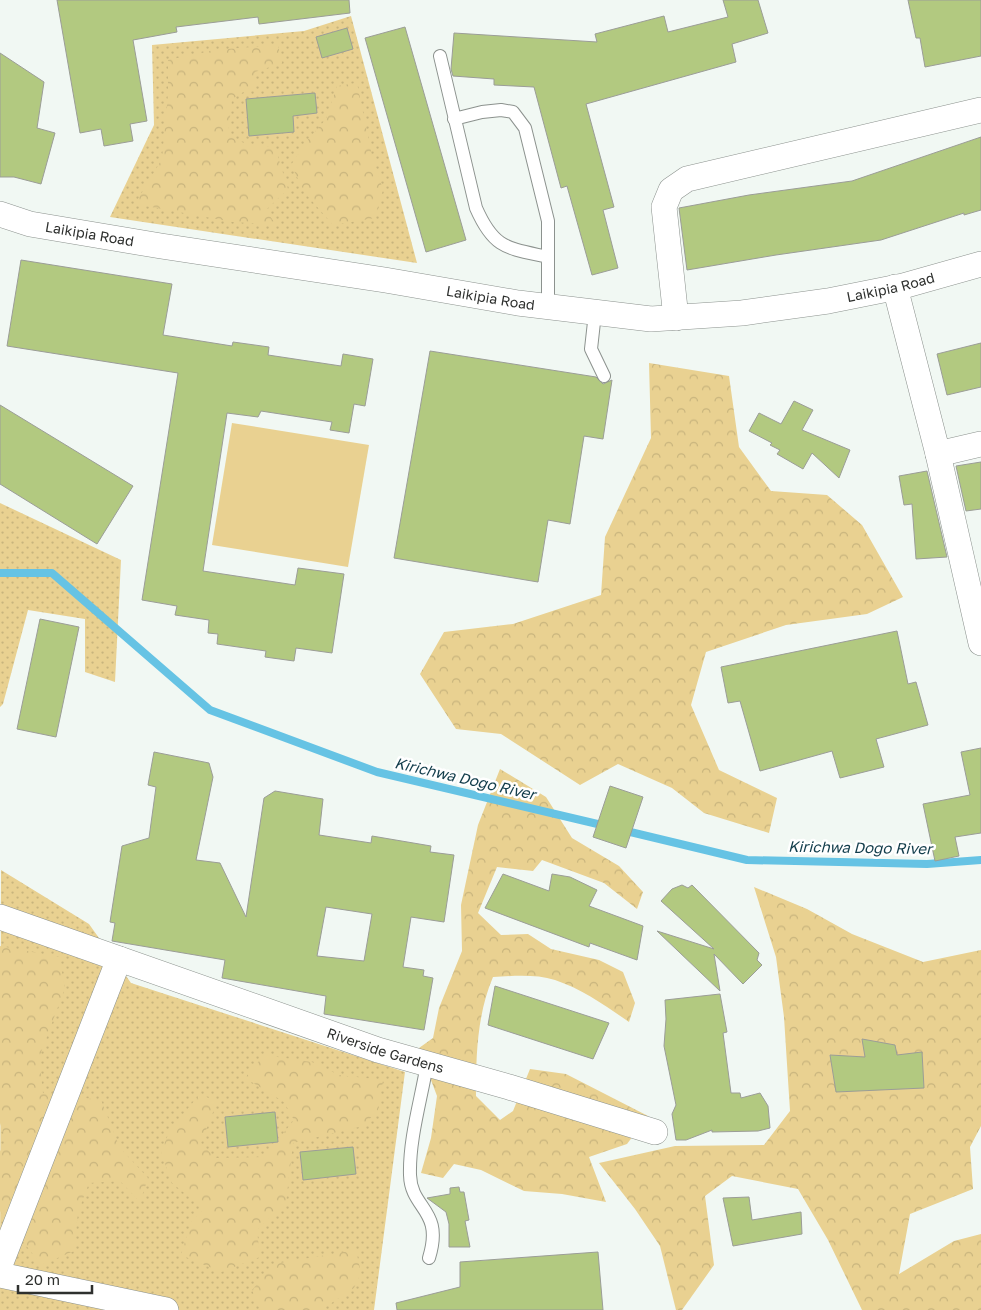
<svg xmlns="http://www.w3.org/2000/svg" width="981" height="1310" font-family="'Golos Text',sans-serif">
<defs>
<pattern id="grass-dots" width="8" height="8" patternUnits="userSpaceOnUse" patternTransform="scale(1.25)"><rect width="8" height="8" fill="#e9d191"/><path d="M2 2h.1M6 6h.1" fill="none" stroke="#c8b47d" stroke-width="1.8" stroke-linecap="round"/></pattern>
<pattern id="forest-crowns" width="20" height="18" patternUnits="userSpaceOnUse" patternTransform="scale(1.25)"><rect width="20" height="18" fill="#e9d191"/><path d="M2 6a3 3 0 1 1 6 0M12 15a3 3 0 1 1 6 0" fill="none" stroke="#c8b47d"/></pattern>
</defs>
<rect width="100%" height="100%" fill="#f1f8f3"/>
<!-- grass -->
<path fill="url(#grass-dots)" d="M351,16L417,263L110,217L154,125L152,45L304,31Z
M0,503L121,560L115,682L85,672V619L28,610L3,704L0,707Z
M1,870L89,924L131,983L405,1072L374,1310H0Z"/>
<!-- forest -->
<path fill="url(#forest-crowns)" d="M278,45L282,63L255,72V85L232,99L228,135L246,144L275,147L288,189L266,210L276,225L233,222L135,204L162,159L168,94V60L214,50Z
M357,83L371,151L383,190L375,218L333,225L305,193L291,165L306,142L326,119L337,86Z
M649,363L729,376L739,447L771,491L827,495L862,525L903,597L867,614L786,625L706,652L691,705L719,770L777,798L769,833L704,813L672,788L618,764L580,785L501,734L456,729L420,674L444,632L513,624L601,595L605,537L651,438Z
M500,769L546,797L572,838L619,866L643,892L637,909L604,883L542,860L533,871L497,867L478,913L501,935L528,934L551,949L599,960L623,972L635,1003L629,1022C606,1006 582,989 555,980C536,974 512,976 493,977C477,1015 476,1055 476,1096L500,1120L513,1111L530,1069L566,1074L648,1116L627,1144L589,1157L606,1202L562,1194L524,1191L481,1170L454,1164L443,1178L421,1173L431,1138L437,1096L419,1048L433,1038L439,1008L462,951L461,905L478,825Z
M754,887L807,909L852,934L923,962L981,950V1126L970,1147L973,1189L910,1214L899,1274L954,1241L981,1234V1310H862L828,1240L798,1189L732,1176L705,1196L714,1265L682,1310H676L660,1246L635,1209L599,1163L675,1146L764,1145L790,1111L784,1017L776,957Z
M0,946L59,957L65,988L39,1058L43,1093L101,1100L120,1148L148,1178L140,1202L120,1181L89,1183L78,1212L74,1251L41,1265L0,1211V1151L7,1144L0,1123Z
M264,1055L312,1062L339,1075L383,1080L378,1110L363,1126L293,1143L286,1202L257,1230L260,1257L221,1272L181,1255L191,1222L204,1209L172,1183L161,1152L170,1130L200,1094L217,1102L201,1143L215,1158L264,1157L294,1120L284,1102L245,1078Z
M356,1250L361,1273L354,1288L321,1310H260L252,1290L274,1264Z"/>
<!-- garden -->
<path fill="#e9d191" d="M232,423L369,445L348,567L212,545Z"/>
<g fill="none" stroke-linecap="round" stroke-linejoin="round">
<!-- stream -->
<path stroke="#66c3e4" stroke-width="8" d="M0,573H52L210,710L377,772L606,826
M622,830L747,860L927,864L981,860"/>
</g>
<!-- building -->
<path fill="#b2c980" stroke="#9b9d97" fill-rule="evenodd" d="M57,0H349L350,13L259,24L258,17L176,27L177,32L133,40L147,121L130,124L133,141L104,146L101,129L80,133Z
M723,0H758L768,33L732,44L736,62L586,104L614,207L603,210L618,268L592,275L567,186L561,188L534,87L494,85V79L453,76L451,69L454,33L597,42L595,34L664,16L668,32L728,17Z
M908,0H981V56L925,67L920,38H916Z
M405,27L466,240L426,252L365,38Z
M347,28L353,49L322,58L316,37Z
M0,53L44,82L37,128L55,133L41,184L14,177H0Z
M315,93L317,113L293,116L294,132L249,136L246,99Z
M981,137V210L964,215V213L881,240L776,255L687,270L679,208L749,195L852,181Z
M21,260L172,284L163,335L232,346L233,342L269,347L268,355L341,366L343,354L373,359L365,406L354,404L349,433L330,430L332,422L261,411L258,417L227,413L203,571L295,585L298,568L344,574L332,653L296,648L294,661L265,657L266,651L217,644L218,634L208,633L209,620L175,615L177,606L142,600L178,373L7,346Z
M981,343V387L947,395L937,354Z
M430,351L596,377L603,384L612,380L603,439L584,436L570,524L548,520L538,582L394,558Z
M794,401L813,410L802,430L850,450L839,478L812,453L803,469L777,454L780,450L770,445L772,443L749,431L759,413L781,424Z
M0,405L133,486L97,544L0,484Z
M981,462V509L966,511L956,466Z
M927,471L947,557L916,559L912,504L904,505L899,476Z
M40,619L79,627L56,737L17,729Z
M897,631L908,684L916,682L928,725L876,739L884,767L840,778L832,751L760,771L740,701L728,703L721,667Z
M981,748V833L955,837L959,856L935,861L923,804L970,795L961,752Z
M154,752L209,763L213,777L196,860L220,863L246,917L264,798L275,791L323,799L319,835L371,843L372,836L431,846L430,852L454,855L444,922L411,917L403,967L424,970L423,976L433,978L424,1030L324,1014L326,996L222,978L225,960L112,941L115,923L110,922L122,846L149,838L156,787L148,785ZM326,907L372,914L364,961L317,956Z
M610,786L643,797L626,848L593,837Z
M503,874L549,891L552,874L570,877L597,890L589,906L643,926L637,960L590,943L589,947L485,908Z
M682,885L688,888L692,885L759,953L757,960L762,965L743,984L714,954L720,991L657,931L714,949L661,901L672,889Z
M495,986L609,1023L593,1059L488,1025Z
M720,994L727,1032L723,1033L731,1093H740L741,1098L760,1093L768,1106L770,1128L758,1131L712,1132V1130L686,1140H676L672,1114L676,1105L664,1046L666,1019L665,1000Z
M862,1039L895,1045L897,1055L922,1052L924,1088L836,1092L830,1055L865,1057Z
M275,1112L278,1142L228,1147L225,1117Z
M353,1147L356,1174L303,1180L300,1152Z
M459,1187L460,1192H464L469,1220L465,1221L470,1247H449V1224L446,1212L427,1198L450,1194V1188Z
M749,1197L752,1220L801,1212L802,1234L733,1246L723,1198Z
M598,1252L603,1310H397L396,1303L460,1287V1262Z"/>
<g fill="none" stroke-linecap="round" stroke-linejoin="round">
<!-- service casing -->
<g stroke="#8c928e" stroke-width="14">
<path id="service" d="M440,56L476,208C494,249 507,248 548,257
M454,119L482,112L501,110L513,112L525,128L548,221V307
M595,313L591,349L604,376
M427,1064C421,1100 409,1139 410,1175C411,1210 444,1209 429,1258"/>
</g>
<!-- minor casing -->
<g stroke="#8c928e" stroke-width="26">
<g id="minor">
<path id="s1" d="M0,214L30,224L161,246L385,280L518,303L651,319L742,313L828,301L903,286L981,264"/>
<path d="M895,287L938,454L981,643"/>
<path d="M676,318L664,207L671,190L687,179L981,110"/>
<path d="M938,454L981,444"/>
<path id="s2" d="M0,917L378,1050L509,1087L655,1132"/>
<path d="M0,1265L119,959"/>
<path d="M0,1275L166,1310"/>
</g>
</g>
<!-- service -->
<use href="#service" stroke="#fff" stroke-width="12"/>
<!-- minor -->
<use href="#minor" stroke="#fff" stroke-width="25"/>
</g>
<g text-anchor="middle" stroke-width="5" stroke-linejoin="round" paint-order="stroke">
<!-- street labels -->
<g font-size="14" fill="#2e302e" stroke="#fff">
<text dy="5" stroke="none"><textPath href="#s1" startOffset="92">Laikipia Road</textPath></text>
<text dy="5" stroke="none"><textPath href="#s1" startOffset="902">Laikipia Road</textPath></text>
<text dy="5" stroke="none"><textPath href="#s1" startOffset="498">Laikipia Road</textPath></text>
<text dy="5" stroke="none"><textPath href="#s2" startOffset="408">Riverside Gardens</textPath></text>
</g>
<!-- water labels -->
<g font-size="15" font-style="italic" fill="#123d4b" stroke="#fff">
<text transform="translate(465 779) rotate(13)" y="5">Kirichwa Dogo River</text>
<text transform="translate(860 848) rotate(1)" y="5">Kirichwa Dogo River</text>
</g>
</g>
<!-- scale -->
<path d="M18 1285v8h74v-8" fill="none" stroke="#2e302e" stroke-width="2.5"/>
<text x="25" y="1285" font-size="15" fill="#2e302e" stroke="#ffffff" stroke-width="4" paint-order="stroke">20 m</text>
</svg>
